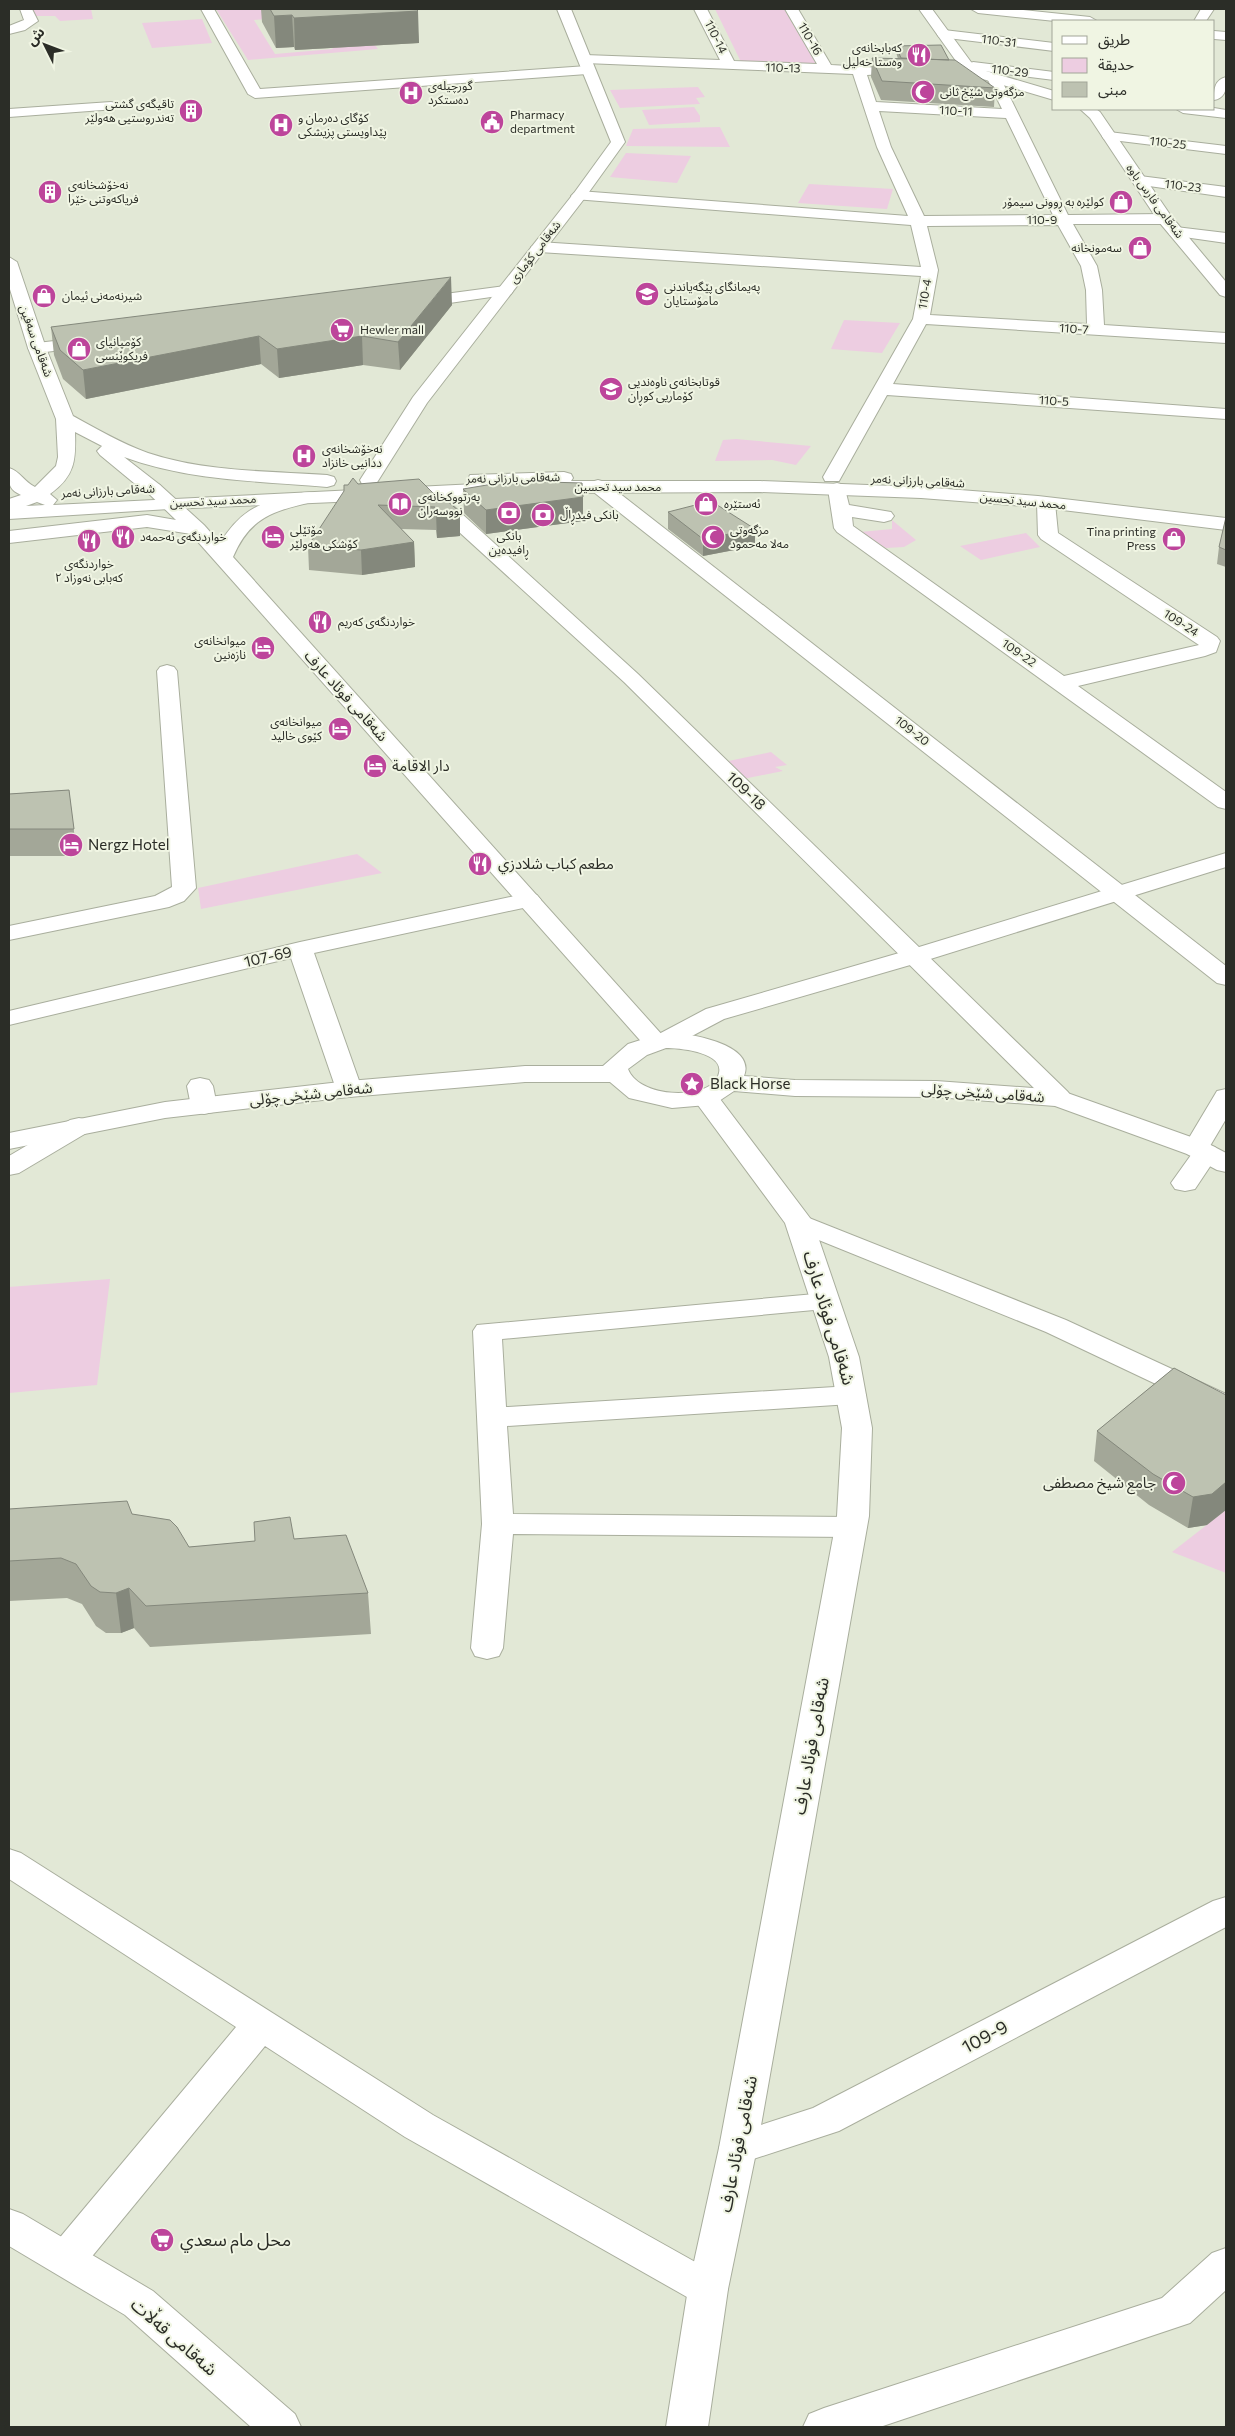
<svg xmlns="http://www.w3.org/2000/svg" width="1235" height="2436" font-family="Commissioner,'Noto Sans Arabic',sans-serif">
<rect width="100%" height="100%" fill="#e2e8d6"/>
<!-- green -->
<path fill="#edcde1" d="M32,9H91L93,19L60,21L55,16H33Z
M216,9H348L350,12L254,20L275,54L333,49L331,47L366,34L378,49L248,60Z
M715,9H784L816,64L741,62Z
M202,19L212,43L152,48L142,23Z
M698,87L705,97L696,98L700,104L620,108L610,90Z
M694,107L700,116V122L649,125L642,110Z
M720,127L730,147L626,146L633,129Z
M626,153L691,156L677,183L610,177Z
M809,184L893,189L887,209L798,203Z
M844,320L900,323L882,353L831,349Z
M736,439L811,446L796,465L772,460L715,461L723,440Z
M892,520L916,540L904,547L886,548L860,532L892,529Z
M1026,533L1040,547L981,560L960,546Z
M771,752L787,765L775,767L783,771L743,779L724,762Z
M357,854L382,873L201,909L198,888Z
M110,1279L97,1385L9,1393V1287Z
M1226,1510V1573L1172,1552Z"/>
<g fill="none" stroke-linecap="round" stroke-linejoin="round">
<!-- minor casing -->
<g stroke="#a9ae9d" stroke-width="2">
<path id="minor" d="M20,9H32L38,21L25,30L9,34V26L24,20Z
M201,9H214L260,89L587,66L594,70L587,74L255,98L248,94Z
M694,9H707L734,61L817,64L785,9H798L831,65L883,68L885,71L883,74L867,75L876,102L1002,109L987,78L989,75H999L1068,215L1165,214L1173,219L1165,224H1073L1097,266L1102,290L1104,325L1226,333V343L926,324L893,384L1226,409V419L887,395L839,481H825L823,477L913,319L921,276L539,252L531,247L539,242L921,267L911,225L574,199L571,196L574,193L579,191L908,216L877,147L853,74L585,63L578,59L585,55L720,60ZM879,111L1006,118L1053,215L924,216L891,147ZM1058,225L1081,266L1086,290L1087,324L930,315L938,270L927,226Z
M971,9H1013L1090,17L1097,21H1055L978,13Z
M1201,9H1214L1206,21H1194Z
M944,30L1054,43V51L939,37L937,34L939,31Z
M1214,31L1226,32V40L1214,39Z
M973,62L1054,72V80L968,69L966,66Z
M1226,77C1227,87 1226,98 1214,100C1214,90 1214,80 1226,77Z
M111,102L116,103L118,106L116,109L9,117V109Z
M1214,108L1226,110V118L1183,113L1176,109Z
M1109,132L1226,146V154L1104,139L1102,136L1104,133Z
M1140,176L1226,187V197L1135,184L1132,181Z
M1176,227L1226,233V243L1170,235L1168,232Z
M505,286L511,288L513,291L511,294L415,308L409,307L407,303L409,299L415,298Z
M89,337L95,338L98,342L95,346L37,353L31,352L28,348L31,344L37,343Z
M598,480L605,482L1226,966V985L1217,983L591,490L589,486L591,482Z
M837,483L844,485L849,505L891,512L894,516L891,520L884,522L852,517L853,526L1064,676L1199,645L1041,539L1038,535L1037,503L1039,499H1053L1055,503L1058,533L1217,637L1220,641L1216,652L1205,656L1078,686L1226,792V809L1218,807L837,532L834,528L828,489L830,485Z
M432,491L439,493L638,674L1068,1092L1072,1098L1068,1104L1059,1106L1050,1104L624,682L425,501L423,497L425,493Z
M167,665L174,667L177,671L196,888L184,901L169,907L9,940V926L155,896L172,887L157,671L160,667Z
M529,893L537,895L541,900L537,905L314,953L362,1089L358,1095L349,1097L340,1095L336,1089L291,958L9,1025V1011L300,942Z
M200,1078L209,1080L213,1086L217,1106L213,1112L204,1114L195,1112L191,1106L187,1086L191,1080Z
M1226,1089V1119L1210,1146L1215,1147L1219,1153L1195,1189L1185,1191L1175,1189L1171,1183L1191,1155L1187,1154L1183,1148L1217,1091Z
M799,1214L1066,1320L1226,1394V1414L1215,1412L1046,1332L789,1228L785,1222L789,1216Z
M826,1293L836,1296L840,1302L836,1308L502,1339L506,1407L851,1386L861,1388L866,1395L861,1402L851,1404L507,1426L513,1514L851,1517L862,1520L867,1527L862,1534L851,1537L513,1534L503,1648L499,1656L487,1659L475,1656L471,1648L482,1524L473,1331L477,1325Z
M9,1849L21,1853L433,2115L722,2277L728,2289L722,2301L708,2306L694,2301L405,2137L265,2046L80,2271L66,2276L52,2271L46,2259L52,2247L236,2027L9,1879Z
M1226,1897V1927L839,2131L738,2164L724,2159L719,2148L724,2137L813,2108L1213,1901Z
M1226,2248V2290L1190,2323L880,2427H803L809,2414L824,2408L1162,2298L1212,2253Z"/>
</g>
<!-- tertiary casing -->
<g stroke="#a9ae9d" stroke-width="2">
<path id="tertiary" d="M557,9H571L625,142L584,199L427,403L376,484H362L360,480L413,397L574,193L611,142Z
M919,9H932L971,62L986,71L1054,91V100L976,77L961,68Z
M1080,109H1096L1100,112L1171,216L1226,282V297L1220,295L1159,222L1090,118Z
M1226,853V867L924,961L724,1019L675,1045L666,1048L657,1045L653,1040L657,1035L706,1009L906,951Z"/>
</g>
<!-- secondary casing -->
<g stroke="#a9ae9d" stroke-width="2">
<path id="secondary" d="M153,483L160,485L204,525L220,543C239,513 255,504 289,496C298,494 306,491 316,493L318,497L316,501C275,511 251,515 233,557L664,1037L668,1042L664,1047L655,1050L646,1047L191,534L147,527L9,543V531L147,515L176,520L144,489L146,485Z
M705,1089L714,1091L813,1222L859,1357L872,1428L869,1516L757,2148L728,2289L708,2427H666L688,2289L719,2148L837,1516L842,1428L829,1357L785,1223L692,1097L696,1091Z
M79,1118L88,1120L92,1126L88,1132L19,1173L9,1175V1156L70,1120Z
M9,2209L23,2214L153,2291L295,2414L301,2427H251L125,2315L9,2246Z"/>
</g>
<!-- primary casing -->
<g stroke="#a9ae9d" stroke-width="2">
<path id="primary" d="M9,257L17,262L46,348L73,416C97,429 122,444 148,453C205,472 268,471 327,475L334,477L336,481L334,485L327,487C259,481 189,481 124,457L160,485L162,489L160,493H146L100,455L97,451L102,446L75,432C76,460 75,476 50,494L57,500L53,505L476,484L470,483L468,479L470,475L564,472L571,474L573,478L571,481H760L921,487L1038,496L1226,518V530L1038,507L921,498L760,492L545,493L538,491L536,487L538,484H503L508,489L506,493L499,495L169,509L9,519V499L21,495C7,489 9,482 9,468C20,471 24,482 35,487L56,466L58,457L56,419L28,348L9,286ZM37,502L45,505L26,506Z
M666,1032C686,1033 757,1043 744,1076L795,1080L936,1081L1059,1090L1205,1142L1226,1153V1172L1217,1170L1187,1154L1055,1106L936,1097L795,1096L734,1091L719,1101L707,1105L672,1108L629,1098L610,1082H525L349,1097L165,1118L9,1149V1133L165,1102L349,1081L525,1066H603L628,1044ZM666,1048C679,1048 724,1052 719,1073C718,1078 715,1082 711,1085C690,1099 638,1095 628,1069L647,1055Z"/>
</g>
<!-- minor -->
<use href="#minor" fill="#fff" fill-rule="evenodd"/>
<!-- tertiary -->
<use href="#tertiary" fill="#fff" fill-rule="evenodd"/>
<!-- secondary -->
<use href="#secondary" fill="#fff" fill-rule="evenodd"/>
<!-- primary -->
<use href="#primary" fill="#fff" fill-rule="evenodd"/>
</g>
<!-- wall -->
<path fill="#a3a798" d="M261,9H416L419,43L295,50L294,47L276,48L262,22Z
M896,46L949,60L995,88L994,107L881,100L871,77L872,58L898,59L896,52Z
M452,305L400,370L363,365L279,378L261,364L86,399L63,379L54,355L51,327Z
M419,479L460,536L437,538L436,530L401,529L414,542L415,567L362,575L309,570L308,546Z
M463,489L583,497V521L486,534L464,513Z
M668,512L755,546L703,556L668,529Z
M1226,517V567L1217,564L1219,547Z
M69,790L77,856H9V794Z
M1174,1368L1207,1525L1188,1528L1149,1505L1094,1461L1097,1431Z
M9,1509L132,1514L189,1547L294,1539L368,1593L371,1634L150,1647L134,1628L121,1633H106L96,1626L82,1604L67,1598L9,1601Z"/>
<!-- shaded-wall -->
<path fill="#84887c" d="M418,11L419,43L295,50L294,18Z
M292,15L294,47L276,48L274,16Z
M451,277L452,305L400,370L398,342Z
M259,336L261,364L86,399L83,370Z
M362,336L363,365L279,378L277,349Z
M583,497V521L486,534V510Z
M460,512V536L437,538L436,514Z
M755,529V546L703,556V539Z
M414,542L415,567L362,575L361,550Z
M1226,1482V1510L1207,1525L1188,1528L1193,1497Z
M129,1588L134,1628L121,1633L116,1593Z"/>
<!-- building -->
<path fill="#bdc2b1" stroke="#84887c" d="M270,9H416L418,11L294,18L292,15L274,16Z
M941,45L949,60L901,58L896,46Z
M872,58L955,60L995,88L882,81Z
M451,277L398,342L362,336L277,349L259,336L83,370L60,350L51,327Z
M353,478L358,484L419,479L435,495L439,494L460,512L436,514L435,507L378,505L414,542L361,550L308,546L344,491V485H348Z
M511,481L582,483L583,497L486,510L463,489Z
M711,501L755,529L703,539L668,512Z
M1226,517V550L1219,547Z
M69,790L74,829H9V794Z
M1174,1368L1226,1395V1482L1212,1494L1193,1497L1153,1474L1097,1431Z
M127,1501L132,1514L170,1520L177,1527L189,1547L255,1541L254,1522L290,1517L294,1539L346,1535L368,1593L146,1606L129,1588L116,1593L100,1592L91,1586L76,1564L61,1558L9,1561V1509Z"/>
<!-- icons -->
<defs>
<g id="restaurant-disc" transform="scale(1.25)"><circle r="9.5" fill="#bd459b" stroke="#f0f5e3"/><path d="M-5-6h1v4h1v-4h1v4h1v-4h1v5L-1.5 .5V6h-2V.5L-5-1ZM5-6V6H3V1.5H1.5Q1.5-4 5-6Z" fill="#fff"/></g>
<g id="mosque-disc" transform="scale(1.25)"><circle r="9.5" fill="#bd459b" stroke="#f0f5e3"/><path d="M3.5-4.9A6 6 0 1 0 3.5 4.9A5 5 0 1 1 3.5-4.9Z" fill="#fff"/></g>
<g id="hospital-disc" transform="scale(1.25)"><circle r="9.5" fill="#bd459b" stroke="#f0f5e3"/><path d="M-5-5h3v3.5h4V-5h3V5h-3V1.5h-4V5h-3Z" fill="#fff"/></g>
<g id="building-disc" transform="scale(1.25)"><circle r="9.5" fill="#bd459b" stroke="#f0f5e3"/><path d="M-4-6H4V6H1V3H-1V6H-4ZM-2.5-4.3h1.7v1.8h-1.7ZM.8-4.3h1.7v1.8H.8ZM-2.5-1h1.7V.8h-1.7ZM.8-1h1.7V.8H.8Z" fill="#fff"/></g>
<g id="civic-disc" transform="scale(1.25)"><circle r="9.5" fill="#bd459b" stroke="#f0f5e3"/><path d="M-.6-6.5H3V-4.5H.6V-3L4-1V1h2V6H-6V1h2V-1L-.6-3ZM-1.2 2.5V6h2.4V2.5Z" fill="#fff"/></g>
<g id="shop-disc" transform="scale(1.25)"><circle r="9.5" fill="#bd459b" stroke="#f0f5e3"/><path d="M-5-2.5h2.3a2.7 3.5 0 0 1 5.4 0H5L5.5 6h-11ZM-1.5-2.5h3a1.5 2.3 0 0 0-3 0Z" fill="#fff"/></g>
<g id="school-disc" transform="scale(1.25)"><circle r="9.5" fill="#bd459b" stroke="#f0f5e3"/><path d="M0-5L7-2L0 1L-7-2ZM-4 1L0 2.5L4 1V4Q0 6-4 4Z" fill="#fff"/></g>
<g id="supermarket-disc" transform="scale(1.25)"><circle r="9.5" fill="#bd459b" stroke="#f0f5e3"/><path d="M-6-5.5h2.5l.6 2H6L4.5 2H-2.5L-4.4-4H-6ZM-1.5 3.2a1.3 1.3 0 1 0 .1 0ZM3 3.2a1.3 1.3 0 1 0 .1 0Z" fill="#fff"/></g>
<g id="library-disc" transform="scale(1.25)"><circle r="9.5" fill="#bd459b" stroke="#f0f5e3"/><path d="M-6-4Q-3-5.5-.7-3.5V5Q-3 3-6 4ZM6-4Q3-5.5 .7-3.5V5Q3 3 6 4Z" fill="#fff"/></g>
<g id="bank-disc" transform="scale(1.25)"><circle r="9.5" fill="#bd459b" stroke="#f0f5e3"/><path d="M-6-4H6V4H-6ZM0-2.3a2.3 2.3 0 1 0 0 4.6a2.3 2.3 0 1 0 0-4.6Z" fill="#fff"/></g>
<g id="hotel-disc" transform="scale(1.25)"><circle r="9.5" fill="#bd459b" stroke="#f0f5e3"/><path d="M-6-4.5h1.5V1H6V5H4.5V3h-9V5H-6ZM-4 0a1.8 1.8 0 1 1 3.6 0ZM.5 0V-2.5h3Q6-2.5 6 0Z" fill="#fff"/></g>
<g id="sight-disc" transform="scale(1.25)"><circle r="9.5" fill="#bd459b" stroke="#f0f5e3"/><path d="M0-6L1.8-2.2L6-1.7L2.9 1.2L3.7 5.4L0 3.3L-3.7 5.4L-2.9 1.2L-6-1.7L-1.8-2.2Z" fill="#fff"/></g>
</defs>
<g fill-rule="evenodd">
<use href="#restaurant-disc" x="919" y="55"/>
<use href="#mosque-disc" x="923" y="92"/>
<use href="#hospital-disc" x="411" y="93"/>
<use href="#building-disc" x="191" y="111"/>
<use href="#civic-disc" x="492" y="122"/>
<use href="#hospital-disc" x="281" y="125"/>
<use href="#building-disc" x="50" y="192"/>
<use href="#shop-disc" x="1121" y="202"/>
<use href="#shop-disc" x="1140" y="248"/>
<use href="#school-disc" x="647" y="294"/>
<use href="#shop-disc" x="44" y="296"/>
<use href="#supermarket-disc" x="342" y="330"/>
<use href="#shop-disc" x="79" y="349"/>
<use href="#school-disc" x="611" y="389"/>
<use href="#hospital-disc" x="304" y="456"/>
<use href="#library-disc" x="400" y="504"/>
<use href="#shop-disc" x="706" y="504"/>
<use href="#bank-disc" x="509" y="513"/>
<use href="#bank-disc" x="543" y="515"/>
<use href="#restaurant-disc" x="123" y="537"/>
<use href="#hotel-disc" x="273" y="537"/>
<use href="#mosque-disc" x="713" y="537"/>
<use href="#shop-disc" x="1174" y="539"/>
<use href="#restaurant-disc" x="89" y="541"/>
<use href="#restaurant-disc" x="320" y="622"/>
<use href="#hotel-disc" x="263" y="648"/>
<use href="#hotel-disc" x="340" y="729"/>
<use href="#hotel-disc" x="375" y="766"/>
<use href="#hotel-disc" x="71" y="845"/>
<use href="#restaurant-disc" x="480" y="864"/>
<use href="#sight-disc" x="692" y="1084"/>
<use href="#mosque-disc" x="1174" y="1483"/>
<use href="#supermarket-disc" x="162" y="2240"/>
</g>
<g text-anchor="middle" stroke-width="4" stroke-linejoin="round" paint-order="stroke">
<!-- far-street labels -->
<g font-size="12" fill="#2b2d27" stroke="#f0f5e3">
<text transform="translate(716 37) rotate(64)" y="4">110-14</text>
<text transform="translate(810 39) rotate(60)" y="4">110-16</text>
<text transform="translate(999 41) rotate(7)" y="4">110-31</text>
<text transform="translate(783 68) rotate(2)" y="4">110-13</text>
<text transform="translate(1010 71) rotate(7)" y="4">110-29</text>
<text transform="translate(956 111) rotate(3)" y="4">110-11</text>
<text transform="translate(1168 143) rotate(7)" y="4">110-25</text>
<text transform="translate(1183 186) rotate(7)" y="4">110-23</text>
<text transform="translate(1155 201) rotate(54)" y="4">شەقامی فارس باوە</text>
<text x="1042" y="224">110-9</text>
<text transform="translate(535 252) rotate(-52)" y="4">شەقامی کۆماری</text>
<text transform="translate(925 294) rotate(-80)" y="4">110-4</text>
<text transform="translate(1074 329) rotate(4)" y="4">110-7</text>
<text transform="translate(36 341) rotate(70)" y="4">شەقامی سەفین</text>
<text transform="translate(1054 401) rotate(4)" y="4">110-5</text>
<text transform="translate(513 478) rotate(-1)" y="4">شەقامی بارزانی نەمر</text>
<text transform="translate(918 481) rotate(3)" y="4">شەقامی بارزانی نەمر</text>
<text x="618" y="491">محمد سید تحسین</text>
<text transform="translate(108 491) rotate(-3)" y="4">شەقامی بارزانی نەمر</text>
<text transform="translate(213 501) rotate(-3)" y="4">محمد سید تحسین</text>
<text transform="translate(1023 501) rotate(6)" y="4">محمد سید تحسین</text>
<text transform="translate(1181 623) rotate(33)" y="4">109-24</text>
<text transform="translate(1019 653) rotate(35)" y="4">109-22</text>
<text transform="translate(912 731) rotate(38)" y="4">109-20</text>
</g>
<!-- far-poi labels -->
<g font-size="12" fill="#2b2d27" stroke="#f0f5e3" text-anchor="start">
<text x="902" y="52" text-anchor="end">کەبابخانەی<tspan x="902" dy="14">وەستا خەلیل</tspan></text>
<text x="428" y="90">گورچیله‌ی<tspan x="428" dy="14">ده‌ستكرد</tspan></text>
<text x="940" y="96">مزگەوتی شێخ ثانی</text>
<text x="174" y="108" text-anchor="end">تاقیگەی گشتی<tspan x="174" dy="14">تەندروستیی ھەولێر</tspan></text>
<text x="510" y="119">Pharmacy<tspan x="510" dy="14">department</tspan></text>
<text x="298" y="122">کۆگای دەرمان و<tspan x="298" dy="14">پێداویستی پزیشکی</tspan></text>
<text x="68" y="189">نەخۆشخانەی<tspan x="68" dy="14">فریاکەوتنی خێرا</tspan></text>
<text x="1104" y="206" text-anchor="end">کولێرە بە ڕوونی سیمۆر</text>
<text x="1122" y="252" text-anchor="end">سەمونخانە</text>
<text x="664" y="291">پەیمانگای پێگەیاندنی<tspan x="664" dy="14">مامۆستایان</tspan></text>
<text x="62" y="300">شیرنەمەنی ئیمان</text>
<text x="360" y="334">Hewler mall</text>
<text x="96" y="346">کۆمپانیای<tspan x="96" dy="14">فریکوێنسی</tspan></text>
<text x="628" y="386">قوتابخانەی ناوەندیی<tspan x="628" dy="14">کۆماریی کوڕان</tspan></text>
<text x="322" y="453">نەخۆشخانەی<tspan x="322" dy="14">ددانیی خانزاد</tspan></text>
<text x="418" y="501">پەرتووکخانەی<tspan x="418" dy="14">نووسەران</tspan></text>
<text x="724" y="508">ئەستێرە</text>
<text x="560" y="519">بانکی فیدڕاڵ</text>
<text x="290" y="534">مۆتێلی<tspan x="290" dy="14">کۆشکی ھەولێر</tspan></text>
<text x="730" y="534">مزگەوتی<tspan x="730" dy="14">مەلا مەحمود</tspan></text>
<text x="1156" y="536" text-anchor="end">Tina printing<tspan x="1156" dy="14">Press</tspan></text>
<text x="509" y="540" text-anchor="middle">بانكی<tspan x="509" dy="14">ڕافیدەین</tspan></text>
<text x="140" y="541">خواردنگەی ئەحمەد</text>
<text x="89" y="568" text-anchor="middle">خواردنگەی<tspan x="89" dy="14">کەبابی نەوزاد ٢</tspan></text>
<text x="338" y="626">خواردنگەی کەریم</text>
<text x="246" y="645" text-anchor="end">میوانخانەی<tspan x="246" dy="14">نازەنین</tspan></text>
<text x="322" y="726" text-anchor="end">میوانخانەی<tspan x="322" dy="14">کێوی خالید</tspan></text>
</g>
<!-- street labels -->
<g font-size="15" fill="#2b2d27" stroke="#f0f5e3">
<text transform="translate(346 696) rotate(48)" y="5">شەقامی فوئاد عارف</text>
<text transform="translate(746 791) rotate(44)" y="5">109-18</text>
<text transform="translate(268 957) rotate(-13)" y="5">107-69</text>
<text transform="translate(983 1093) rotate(4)" y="5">شەقامی شێخی چۆلی</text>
<text transform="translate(311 1094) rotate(-6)" y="5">شەقامی شێخی چۆلی</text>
</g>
<!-- poi labels -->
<g font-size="15" fill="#2b2d27" stroke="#f0f5e3" text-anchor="start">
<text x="392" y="771">دار الاقامة</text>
<text x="88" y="850">Nergz Hotel</text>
<text x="498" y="869">مطعم كباب شلادزي</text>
<text x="710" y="1089">Black Horse</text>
<text x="1156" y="1488" text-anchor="end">جامع شيخ مصطفى</text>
</g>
<!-- near-street labels -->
<g font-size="18" fill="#2b2d27" stroke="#f0f5e3">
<text transform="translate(829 1318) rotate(73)" y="6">شەقامی فوئاد عارف</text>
<text transform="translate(811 1746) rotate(-80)" y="6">شەقامی فوئاد عارف</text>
<text transform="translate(985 2037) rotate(-28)" y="6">109-9</text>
<text transform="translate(738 2144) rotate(-79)" y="6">شەقامی فوئاد عارف</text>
<text transform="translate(174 2337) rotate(41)" y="6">شەقامی قەڵات</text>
</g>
<!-- near-poi labels -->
<g font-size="18" fill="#2b2d27" stroke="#f0f5e3" text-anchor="start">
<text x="180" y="2246">محل مام سعدي</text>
</g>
</g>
<!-- border -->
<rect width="1235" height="2436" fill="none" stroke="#2b2d27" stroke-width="20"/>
<!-- legend -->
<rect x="1052" y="20" width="162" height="90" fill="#f0f5e3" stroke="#a1a598"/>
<rect x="1062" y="36" width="25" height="8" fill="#ffffff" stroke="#a1a598"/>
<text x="1098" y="45" font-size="15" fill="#2b2d27">طريق</text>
<rect x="1062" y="58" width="25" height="15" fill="#edcde1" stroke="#a1a598"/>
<text x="1098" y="70" font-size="15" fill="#2b2d27">حديقة</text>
<rect x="1062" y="82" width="25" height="15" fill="#bdc2b1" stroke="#a1a598"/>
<text x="1098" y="95" font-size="15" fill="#2b2d27">مبنى</text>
<!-- north arrow -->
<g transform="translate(45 45) rotate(312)" stroke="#f0f5e3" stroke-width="4" paint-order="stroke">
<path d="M0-4L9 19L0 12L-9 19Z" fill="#2b2d27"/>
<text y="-8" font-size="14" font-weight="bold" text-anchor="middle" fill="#2b2d27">ش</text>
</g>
</svg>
